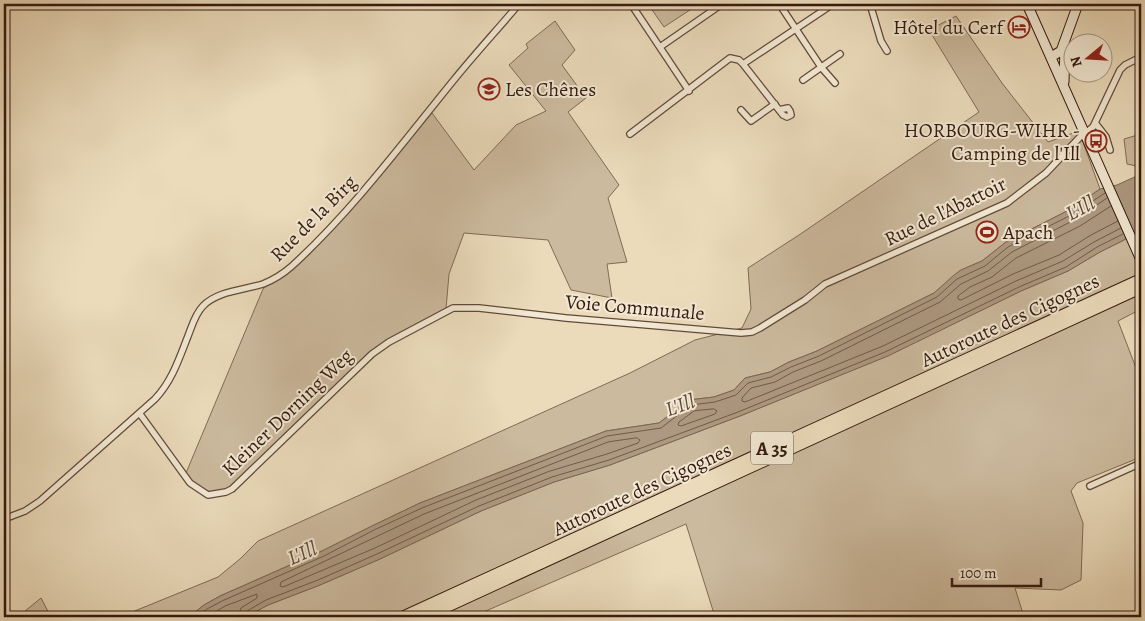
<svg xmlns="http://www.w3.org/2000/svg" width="1145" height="621" font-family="Alegreya,serif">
<rect width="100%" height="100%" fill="#ebdbbb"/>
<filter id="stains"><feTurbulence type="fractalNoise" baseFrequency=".004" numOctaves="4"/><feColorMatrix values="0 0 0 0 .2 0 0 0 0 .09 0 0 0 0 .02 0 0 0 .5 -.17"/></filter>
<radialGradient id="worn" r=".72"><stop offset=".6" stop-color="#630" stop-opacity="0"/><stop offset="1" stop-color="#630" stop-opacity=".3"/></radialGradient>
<!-- green -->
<path fill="#ccba9e" stroke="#806a56" d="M648,4H699L664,27Z
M956,16L1002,83L1048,142L1079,131L1100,189L1071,209L1006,242L982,261L961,270L934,293L817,351L789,362L770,372L745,378L734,390L714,397L689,400L659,423L606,431L420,503L372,526L322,551L220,596L204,605L189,617H120L218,577L240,559L258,541L630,373L695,340L742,328L751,309L748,268L799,235L979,112L929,30Z
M555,21L575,50L562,65L586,98L568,112L619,185L608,198L627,262L607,264L612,298L571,290L548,240L464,233L449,274L446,309L370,357L230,489L204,495L186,473L263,289L335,226L432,113L474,170L516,125L546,111L509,65L528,48L526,44Z
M1141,134V167L1127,164L1124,139Z
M1141,228V309L1118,321L1141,381V457L1077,483L1071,491L1083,523L1081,580L1061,590L1015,588L1024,617H715L686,524L472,617H246L268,605L320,585L380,559L481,511L554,482L610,465L740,416L887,356L1021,291L1068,271L1100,252L1124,240Z
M41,598L51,617H18L19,616Z"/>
<!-- water -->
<path fill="#ad9981" stroke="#7d6653" d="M1141,174V228L1124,240L1100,252L1068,271L1021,291L888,356L740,416L610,465L554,482L481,511L380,559L320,585L268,605L246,617H189L204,605L220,596L322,551L372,526L420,503L606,431L659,423L689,400L714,397L734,390L745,378L770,372L789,362L817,351L934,293L954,275L961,270L982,261L1006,242L1071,209L1100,189L1117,185Z"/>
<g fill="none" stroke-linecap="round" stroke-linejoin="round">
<!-- shore -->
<path stroke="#715a48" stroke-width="1" d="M1107,198L1076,219L1012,252L988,271L961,284L940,302L821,361L793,372L775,382L751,388L742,398V401L745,402L883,346L1016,281L1063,261L1094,242L1121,228
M1111,206L1080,226L1016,258L992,277L970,287L958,296V299L961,300L1013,274L1059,255L1091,235L1118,221
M714,409L717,411L715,414L681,426L678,425L679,422L694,411Z
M637,438L640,440L638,443L607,454L550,471L476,500L375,548L283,587L280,586L281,582L424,514L608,442Z
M197,617L207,609L222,601L324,556L374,530L422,508L607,436L661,428L691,405L715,402L736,395L748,383L771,377L791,367L819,356L937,297L957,279L985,266L1008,247L1073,214L1105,193
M207,617L225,606L257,594V598L241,608L238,617
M245,617L247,611L266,600L318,580L377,554L479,506L552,477L609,460L738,412L885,352L1019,287L1066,267L1097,247L1123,234"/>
<!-- street casing -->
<g stroke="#624a3a" stroke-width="8">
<path id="street" d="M631,4L689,91
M870,4L881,41L887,51
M780,5L821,67L835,83
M660,47L722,4
M743,64L783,115L787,117L791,115L790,111L788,108L779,110
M803,80L840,54
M741,110L751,121L775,104
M1096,124L1106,137L1110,150
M630,134L730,58L739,60L743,64L833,4
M140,414L190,483L208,495L226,492L232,489L372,354L389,342L453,308H479L566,318L741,333L752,332L760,328L805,300L825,284L1007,203L1046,173L1080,137L1093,127L1120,70L1125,65L1141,57
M1090,486L1141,463
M4,519L25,511L40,501L155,399C172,381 179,359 188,336C192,326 195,314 203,306C217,291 244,290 263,284C273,280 283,274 292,266C352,211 401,145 453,81C474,55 497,30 519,4"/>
</g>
<!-- secondary casing -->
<g stroke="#351a0f" stroke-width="11">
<path id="secondary" d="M1027,4L1141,260
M1051,57L1061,51L1078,4
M1064,82L1065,45"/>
</g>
<!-- highway casing -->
<g stroke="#351a0f" stroke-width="12">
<path id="highway" d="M402,617L1141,279
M425,617L1141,288"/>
</g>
<!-- street -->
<use href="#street" stroke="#f2e8d3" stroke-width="5.5"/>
<!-- secondary -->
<use href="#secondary" stroke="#f2e8d3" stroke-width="9"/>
<!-- highway -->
<use href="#highway" stroke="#ebdbbb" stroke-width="10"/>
</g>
<!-- icons -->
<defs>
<g id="hotel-ring" transform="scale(1.125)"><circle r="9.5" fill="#f2e8d3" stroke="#8f2418" stroke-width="1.5"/><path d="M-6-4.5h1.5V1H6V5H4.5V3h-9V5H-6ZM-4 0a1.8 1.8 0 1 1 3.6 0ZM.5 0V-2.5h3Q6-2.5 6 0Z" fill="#8f2418"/></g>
<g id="school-ring" transform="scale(1.125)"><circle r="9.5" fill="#f2e8d3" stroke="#8f2418" stroke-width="1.5"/><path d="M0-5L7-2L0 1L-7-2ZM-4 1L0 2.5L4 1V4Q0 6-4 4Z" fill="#8f2418"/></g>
<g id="bus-ring" transform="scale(1.125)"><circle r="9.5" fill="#f2e8d3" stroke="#8f2418" stroke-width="1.5"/><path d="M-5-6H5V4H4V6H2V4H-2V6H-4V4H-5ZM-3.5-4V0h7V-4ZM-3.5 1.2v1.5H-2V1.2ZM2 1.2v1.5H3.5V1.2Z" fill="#8f2418"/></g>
<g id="stadium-ring" transform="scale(1.125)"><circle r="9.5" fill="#f2e8d3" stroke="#8f2418" stroke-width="1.5"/><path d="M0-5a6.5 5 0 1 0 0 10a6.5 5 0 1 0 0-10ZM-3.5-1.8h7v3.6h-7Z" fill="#8f2418"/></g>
</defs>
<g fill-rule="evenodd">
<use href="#hotel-ring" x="1019" y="27"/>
<use href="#school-ring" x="489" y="89"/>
<use href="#bus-ring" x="1096" y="141"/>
<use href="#stadium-ring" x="987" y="232"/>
</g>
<g text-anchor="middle" stroke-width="4" stroke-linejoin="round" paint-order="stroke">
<!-- shield labels -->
<rect fill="#f2e8d3" stroke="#6e584a" stroke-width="1" x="751" y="431.5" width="42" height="33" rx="4"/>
<g font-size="19" font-weight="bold" fill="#351a0f">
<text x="772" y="455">A 35</text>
</g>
<!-- poi labels -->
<g font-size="20" fill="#351a0f" stroke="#f2e8d3" text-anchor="end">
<text x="1003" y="34">Hôtel du Cerf</text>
<text x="505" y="96" text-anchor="start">Les Chênes</text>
<text x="1080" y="137">HORBOURG-WIHR -<tspan x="1080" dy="23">Camping de l'Ill</tspan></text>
<text x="1003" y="239" text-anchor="start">Apach</text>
</g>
<!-- street labels -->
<g font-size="20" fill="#351a0f" stroke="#f2e8d3">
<text transform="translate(945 211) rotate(-26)" y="7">Rue de l'Abattoir</text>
<text transform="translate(313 218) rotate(-45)" y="7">Rue de la Birg</text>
<text transform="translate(635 307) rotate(5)" y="7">Voie Communale</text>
<text transform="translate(1010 320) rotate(-25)" y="7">Autoroute des Cigognes</text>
<text transform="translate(287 412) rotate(-44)" y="7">Kleiner Dorning Weg</text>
<text transform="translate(642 489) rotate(-25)" y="7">Autoroute des Cigognes</text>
</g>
<!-- water labels -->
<g font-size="21" font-style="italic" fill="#5f4637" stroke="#f2e8d3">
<text transform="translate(1080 208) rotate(-28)" y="7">L'Ill</text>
<text transform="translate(680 405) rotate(-19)" y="7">L'Ill</text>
<text transform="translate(302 553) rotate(-23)" y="7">L'Ill</text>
</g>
</g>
<!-- margin -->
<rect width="1145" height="621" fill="none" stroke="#ebdbbb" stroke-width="20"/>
<rect x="5" y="5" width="1135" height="611" fill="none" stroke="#351a0f" stroke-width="2.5"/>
<rect x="10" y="10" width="1125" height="601" fill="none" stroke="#351a0f"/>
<!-- north arrow -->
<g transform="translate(1088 58) rotate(252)"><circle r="24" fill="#f2e8d3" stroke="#a69685"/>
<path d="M0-4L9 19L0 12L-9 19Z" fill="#8f2418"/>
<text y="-8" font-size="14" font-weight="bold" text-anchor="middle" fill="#351a0f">N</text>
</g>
<!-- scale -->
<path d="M952 578v8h89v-8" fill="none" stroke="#351a0f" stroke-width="2.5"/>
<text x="960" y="578" font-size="15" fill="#351a0f" stroke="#f2e8d3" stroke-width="4" paint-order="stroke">100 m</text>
<rect width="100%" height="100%" filter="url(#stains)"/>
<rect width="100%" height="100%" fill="url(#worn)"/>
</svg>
